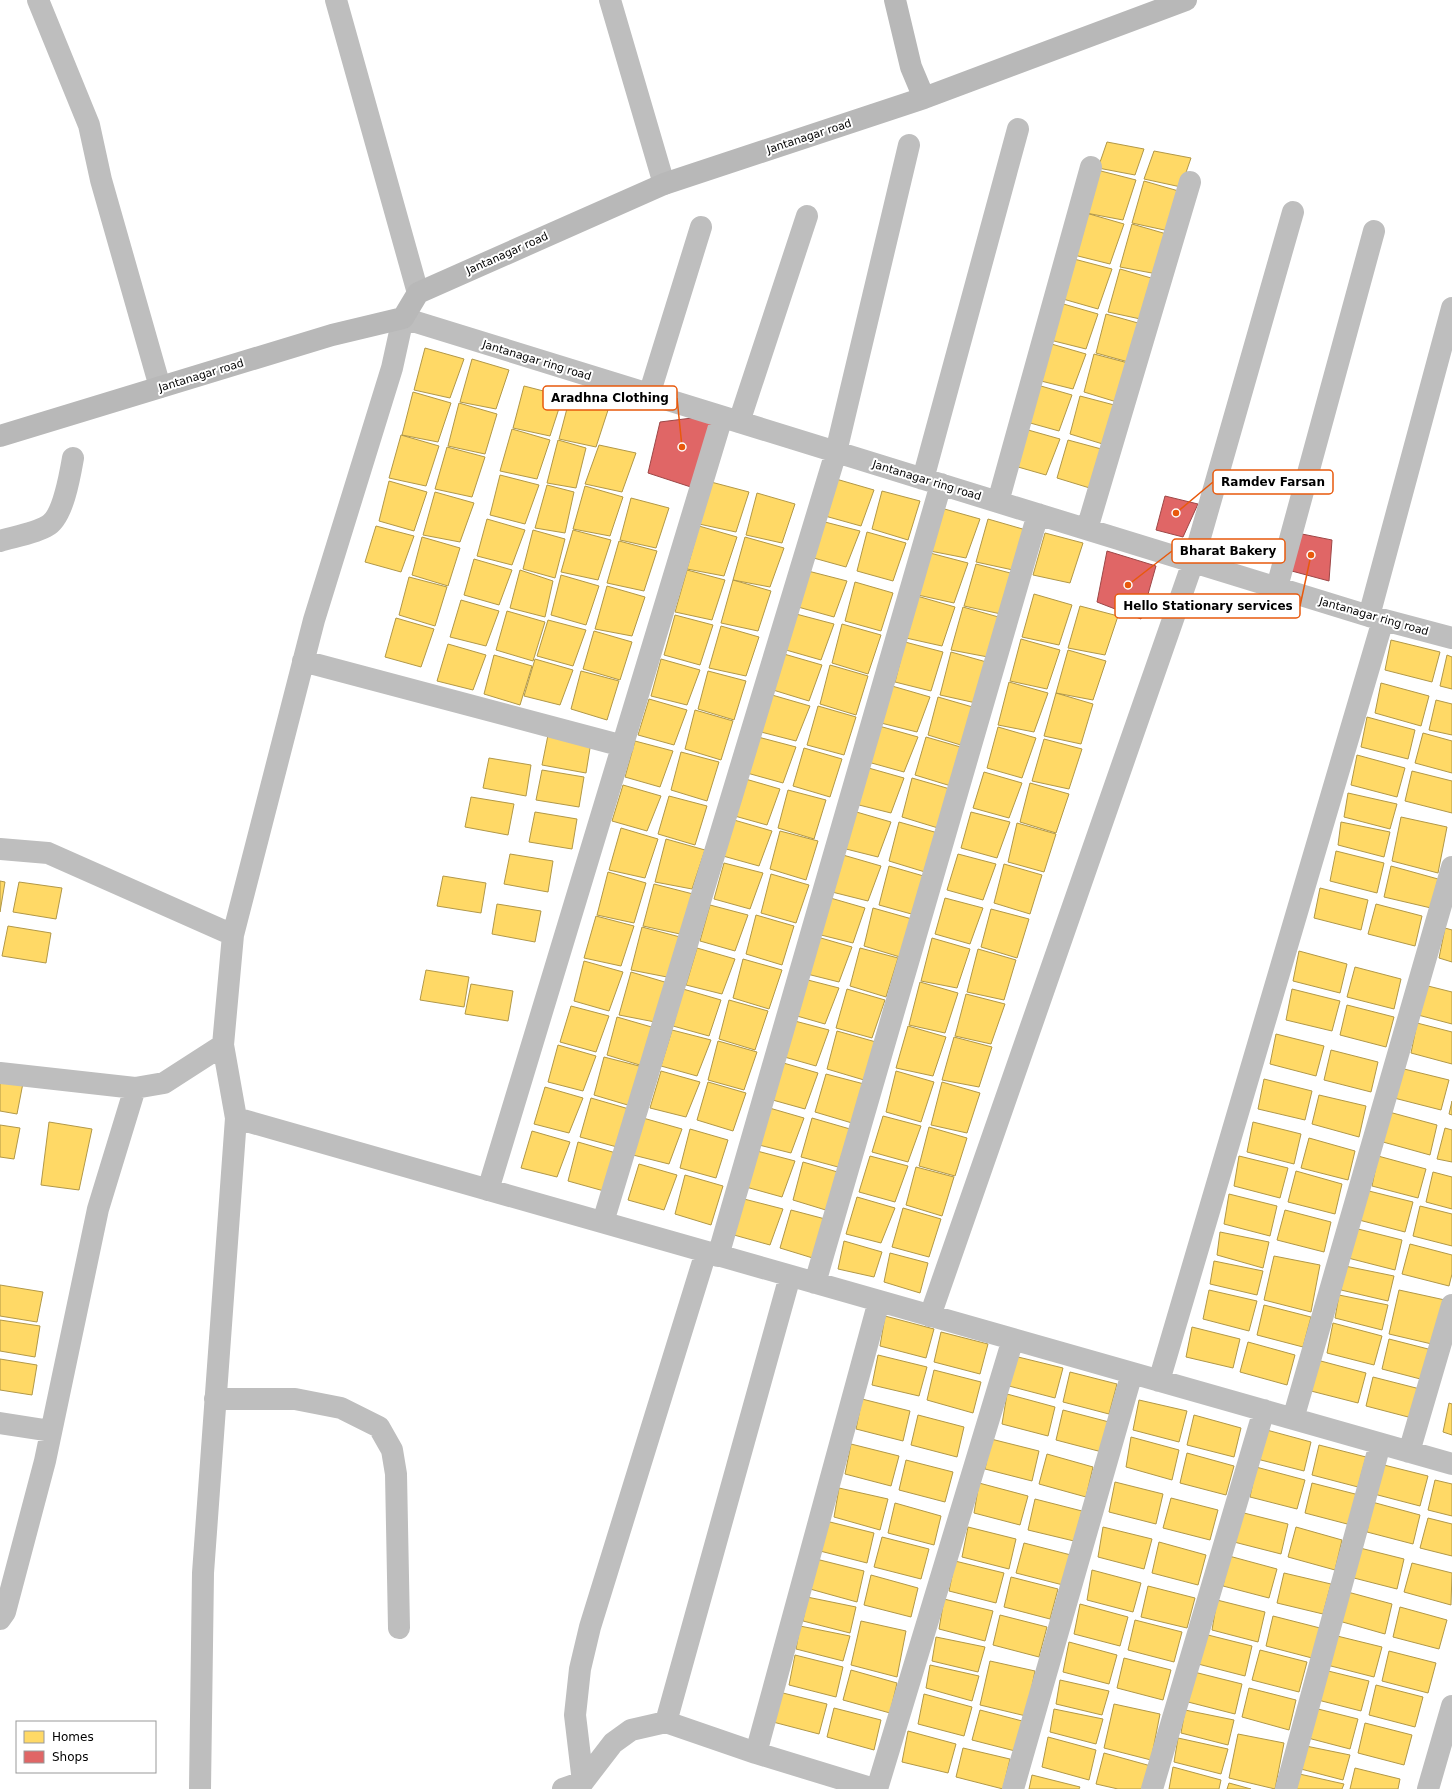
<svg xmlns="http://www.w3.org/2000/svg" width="1452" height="1789" font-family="'DejaVu Sans',sans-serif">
<rect width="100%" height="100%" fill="#fff"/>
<!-- homes -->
<path fill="#ffd966" stroke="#b29847" d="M1107,142L1144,149L1135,175L1098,168Z
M1154,151L1191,158L1181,187L1144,179Z
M1097,170L1136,180L1123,220L1086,213Z
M1144,181L1182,192L1169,231L1132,223Z
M1086,213L1124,224L1110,264L1074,255Z
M1132,224L1170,235L1157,274L1120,267Z
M1074,259L1112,269L1098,309L1063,299Z
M1120,269L1158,280L1145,320L1108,312Z
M1060,303L1098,314L1086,349L1050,340Z
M1106,314L1145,325L1132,363L1096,353Z
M1048,343L1086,354L1073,389L1037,380Z
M425,348L464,359L450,398L414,390Z
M1094,354L1132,364L1120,403L1084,392Z
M472,359L509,370L496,409L460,402Z
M1034,384L1072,395L1059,431L1023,421Z
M524,386L563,396L550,436L513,428Z
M413,392L451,403L438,442L402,435Z
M1080,396L1118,406L1106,445L1070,434Z
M570,397L609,407L596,447L559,439Z
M459,403L497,414L485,454L448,446Z
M1021,428L1060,439L1046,475L1011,465Z
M512,429L550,440L537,479L500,471Z
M401,435L439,446L426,486L389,478Z
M558,440L586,448L576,488L547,483Z
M1068,440L1105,450L1093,489L1057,478Z
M599,445L636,453L622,492L585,484Z
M447,447L485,457L472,497L435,489Z
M500,475L539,485L525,524L490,515Z
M836,479L874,490L861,526L825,516Z
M389,481L427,492L414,531L379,521Z
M711,482L749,492L736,532L699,524Z
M547,485L574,492L565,533L535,528Z
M585,486L623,497L610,536L573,529Z
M882,491L920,501L908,540L872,529Z
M435,492L474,503L460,542L423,535Z
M757,493L795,504L782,543L746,535Z
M631,498L669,508L656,548L620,540Z
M941,508L980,519L966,558L930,551Z
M487,519L525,530L512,565L477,556Z
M988,519L1026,530L1013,570L976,562Z
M821,521L860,531L846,567L810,557Z
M376,526L414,536L401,572L365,562Z
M699,526L737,537L724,576L687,569Z
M533,530L565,539L555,578L523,569Z
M573,530L611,540L598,580L561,572Z
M867,532L906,543L893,581L857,571Z
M1045,533L1083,543L1070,583L1033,575Z
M422,537L460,548L448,586L412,575Z
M745,537L784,548L770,587L733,580Z
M619,541L657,551L644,591L607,583Z
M930,553L968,563L954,603L918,595Z
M474,559L512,570L499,605L464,595Z
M976,564L1014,574L1001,614L964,606Z
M520,570L553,581L545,617L510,608Z
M687,570L725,580L712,620L675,612Z
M808,571L847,581L834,617L798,607Z
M561,575L599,586L586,625L551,615Z
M409,577L447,587L435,626L399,615Z
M733,580L771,591L758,631L721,623Z
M855,582L893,593L881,631L845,621Z
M607,586L645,597L632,636L595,629Z
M1034,594L1072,605L1059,645L1022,637Z
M917,596L955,607L942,646L906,638Z
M461,600L499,611L486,646L450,637Z
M1080,606L1118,616L1105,655L1068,648Z
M963,607L1002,618L988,657L951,650Z
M507,611L545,622L533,661L496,650Z
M796,614L834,624L821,660L786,650Z
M675,615L713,625L700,665L664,655Z
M396,618L434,629L421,667L385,657Z
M548,620L586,630L573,666L537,656Z
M842,624L881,635L868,674L832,663Z
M721,626L759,637L746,676L709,668Z
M594,631L632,642L620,680L583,669Z
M1021,639L1060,650L1047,689L1010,681Z
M1391,640L1440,652L1432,682L1385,670Z
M905,642L943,652L931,691L895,682Z
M448,644L486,655L473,690L437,681Z
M1068,650L1106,661L1093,700L1056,693Z
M951,652L990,663L976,703L940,695Z
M784,654L822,665L809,701L773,690Z
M494,655L532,666L520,705L484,694Z
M1447,655L1452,657V689L1440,686Z
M535,659L573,670L560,705L524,696Z
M661,659L700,670L687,705L651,696Z
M830,665L868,676L856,715L820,704Z
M581,671L619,681L607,720L571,709Z
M708,671L746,681L734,720L698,709Z
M1009,682L1048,693L1034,732L998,725Z
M1381,683L1429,696L1421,726L1375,713Z
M892,686L930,697L917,732L881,723Z
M1056,693L1093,704L1081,744L1044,736Z
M772,695L810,706L796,741L761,732Z
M938,697L976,708L964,746L928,735Z
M649,699L687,710L674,745L638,735Z
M1436,700L1452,704V735L1429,730Z
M818,706L856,717L844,755L807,745Z
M695,710L733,721L721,760L685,749Z
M1367,717L1415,730L1408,759L1361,747Z
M879,726L918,737L904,772L868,762Z
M998,727L1036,738L1022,778L987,768Z
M1423,733L1452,741V773L1415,763Z
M548,735L591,742L586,773L542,765Z
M758,737L796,747L783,783L747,773Z
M926,737L964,748L951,786L915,775Z
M1044,739L1082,749L1069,789L1032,781Z
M635,741L673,751L660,787L625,777Z
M804,748L842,759L830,797L793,786Z
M681,752L719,762L707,801L671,790Z
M1357,755L1405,768L1397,797L1351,785Z
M489,758L531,765L526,796L483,788Z
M865,767L904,778L891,813L855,804Z
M542,770L584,777L579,807L536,800Z
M1412,771L1452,781V813L1405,801Z
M984,772L1022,783L1009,818L973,808Z
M742,778L780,789L767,825L731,815Z
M912,778L950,789L938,828L902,817Z
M1030,783L1069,794L1056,833L1020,822Z
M623,785L661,796L647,831L612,821Z
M788,790L826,800L814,839L778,828Z
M1348,793L1397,804L1390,829L1344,817Z
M669,796L707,806L695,845L658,834Z
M471,797L514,804L508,835L465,827Z
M853,811L891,822L878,857L842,848Z
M535,812L577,819L572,849L529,842Z
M971,812L1010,822L997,858L961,848Z
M1401,817L1447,827L1438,873L1392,861Z
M734,820L772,831L759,866L723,856Z
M899,822L938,833L925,872L889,861Z
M1341,822L1390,832L1384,857L1338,845Z
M1017,823L1056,834L1044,872L1008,862Z
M621,828L658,839L645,878L609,870Z
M780,831L818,841L806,880L770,869Z
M666,839L705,850L692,889L655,882Z
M1336,851L1384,863L1377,893L1330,881Z
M510,854L553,861L548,892L504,884Z
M958,854L996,864L983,900L947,890Z
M843,855L881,866L868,901L832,892Z
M724,863L763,873L750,909L714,899Z
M1004,864L1042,875L1030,914L994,903Z
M889,866L927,877L915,915L879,905Z
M1391,866L1438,879L1431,908L1384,897Z
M608,872L646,883L634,923L597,915Z
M771,874L809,885L796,923L761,913Z
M443,876L486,883L481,913L437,906Z
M0,881L5,882L0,912Z
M19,882L62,888L56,919L13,912Z
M654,884L693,894L680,934L643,926Z
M1320,888L1368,900L1361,930L1314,918Z
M827,897L865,908L853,943L817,934Z
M945,898L983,908L970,944L935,934Z
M497,904L541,911L535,942L492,934Z
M1376,904L1422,916L1415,946L1368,934Z
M710,905L748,915L735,951L700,941Z
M873,908L912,919L900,957L864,946Z
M991,909L1029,919L1017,958L981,947Z
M756,915L794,926L782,965L746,954Z
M596,916L634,926L621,966L584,958Z
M8,926L51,933L46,963L2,956Z
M642,927L680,937L667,977L631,970Z
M1445,928L1452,930V962L1439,958Z
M814,936L852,947L839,982L803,973Z
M932,938L970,949L957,988L921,981Z
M697,948L735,959L722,994L686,985Z
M860,948L898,958L886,997L850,986Z
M978,949L1016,960L1004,1000L967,992Z
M1299,951L1347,964L1340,993L1293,981Z
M743,959L782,970L769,1009L733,998Z
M584,961L623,972L609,1011L574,1001Z
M1355,967L1401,979L1394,1009L1347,997Z
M426,970L469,977L464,1007L420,1000Z
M631,972L668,983L655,1022L619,1015Z
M800,978L839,988L825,1024L790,1014Z
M920,982L958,993L945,1033L909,1025Z
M471,984L513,991L508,1021L465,1014Z
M1424,985L1452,992V1024L1418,1015Z
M683,989L721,1000L709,1036L673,1026Z
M847,989L885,1000L872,1038L836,1028Z
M1292,989L1340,1001L1332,1031L1286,1020Z
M966,994L1005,1004L991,1044L955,1036Z
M729,1000L768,1011L755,1050L719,1039Z
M1347,1005L1394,1017L1386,1047L1340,1035Z
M571,1006L609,1016L596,1052L560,1042Z
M617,1017L655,1028L643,1066L607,1055Z
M791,1020L829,1030L816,1066L781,1056Z
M1417,1023L1452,1032V1064L1411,1053Z
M908,1026L946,1037L933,1076L896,1068Z
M672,1030L711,1040L697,1076L661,1066Z
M837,1031L876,1042L864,1080L827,1069Z
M1276,1034L1324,1046L1316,1076L1270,1064Z
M954,1037L992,1047L979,1087L942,1080Z
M718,1041L757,1052L744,1090L708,1080Z
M558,1045L596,1056L583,1091L548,1082Z
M1331,1050L1378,1062L1371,1092L1324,1080Z
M604,1057L643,1067L631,1106L594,1095Z
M780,1062L818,1073L805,1109L769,1099Z
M1400,1068L1449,1080L1441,1110L1394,1098Z
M661,1071L700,1082L686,1117L650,1108Z
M896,1071L934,1082L921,1122L886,1112Z
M826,1074L864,1084L852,1123L815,1112Z
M1264,1079L1312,1091L1305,1120L1258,1109Z
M0,1080L23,1083L17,1114L0,1111Z
M708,1082L746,1093L733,1131L697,1120Z
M942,1082L980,1093L967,1133L931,1125Z
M545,1087L583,1098L569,1133L534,1124Z
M1319,1095L1366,1106L1359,1137L1312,1124Z
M591,1098L629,1109L617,1147L580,1137Z
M1452,1101V1115L1449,1114Z
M766,1107L804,1118L791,1153L755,1144Z
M1389,1112L1437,1125L1430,1155L1383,1142Z
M883,1116L921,1126L908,1162L872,1152Z
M643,1118L682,1129L669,1164L633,1155Z
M812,1118L850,1129L838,1167L801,1157Z
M49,1122L92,1129L79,1190L41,1185Z
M1253,1122L1301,1134L1294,1164L1247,1152Z
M0,1125L20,1128L14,1159L0,1157Z
M929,1127L967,1138L955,1176L919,1166Z
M1445,1128L1452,1130V1162L1437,1159Z
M690,1129L728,1140L716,1178L680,1168Z
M532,1131L570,1142L557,1177L521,1168Z
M1309,1138L1355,1151L1348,1180L1301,1168Z
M578,1142L616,1153L604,1191L568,1181Z
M757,1151L795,1161L782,1197L746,1187Z
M870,1156L908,1166L895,1202L859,1192Z
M1239,1156L1288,1168L1280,1198L1234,1186Z
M1378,1156L1426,1169L1418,1198L1372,1186Z
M803,1162L841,1173L829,1211L793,1200Z
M639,1164L677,1175L664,1210L628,1200Z
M916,1167L954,1177L942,1216L906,1205Z
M1296,1171L1342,1184L1335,1214L1288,1202Z
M1433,1172L1452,1177V1209L1426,1202Z
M685,1175L723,1186L711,1225L675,1214Z
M1365,1190L1413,1202L1405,1232L1359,1220Z
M1229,1194L1277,1206L1270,1236L1224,1224Z
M857,1197L895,1208L881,1243L846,1234Z
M744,1199L783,1209L770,1245L734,1235Z
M1420,1206L1452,1214V1246L1413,1236Z
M903,1208L941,1219L929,1257L892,1247Z
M791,1210L829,1220L816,1259L780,1248Z
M1285,1210L1331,1222L1324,1252L1277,1240Z
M1354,1228L1402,1240L1395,1270L1348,1258Z
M1220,1232L1269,1242L1263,1268L1217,1255Z
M844,1241L882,1252L874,1277L838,1269Z
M1410,1244L1452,1255V1274L1449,1286L1402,1274Z
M890,1253L928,1263L920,1293L884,1282Z
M1274,1256L1320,1265L1311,1312L1264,1300Z
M1214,1261L1263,1271L1257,1295L1210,1284Z
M1345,1266L1394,1276L1388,1301L1341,1290Z
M0,1285L43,1292L37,1322L0,1316Z
M1209,1290L1257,1301L1249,1331L1203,1319Z
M1399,1290L1445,1300L1436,1345L1389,1334Z
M1339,1295L1388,1305L1382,1330L1335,1318Z
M1264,1305L1311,1317L1303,1347L1257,1335Z
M885,1316L934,1329L926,1358L880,1346Z
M0,1320L40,1326L35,1357L0,1351Z
M1333,1323L1382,1336L1374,1365L1327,1353Z
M1192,1327L1240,1339L1233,1368L1186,1357Z
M941,1332L988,1344L980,1374L934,1362Z
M1389,1339L1436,1351L1428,1381L1382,1369Z
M1248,1342L1295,1355L1287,1385L1240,1372Z
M878,1355L927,1367L919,1396L872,1385Z
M1014,1356L1063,1368L1055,1398L1009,1386Z
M0,1359L37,1365L32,1395L0,1390Z
M1317,1360L1366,1373L1358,1403L1311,1391Z
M934,1370L981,1382L973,1413L927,1400Z
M1070,1372L1117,1384L1109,1414L1063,1402Z
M1373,1377L1420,1389L1412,1418L1366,1406Z
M1007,1394L1055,1407L1048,1436L1002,1424Z
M862,1399L910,1411L903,1441L856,1429Z
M1139,1400L1187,1411L1179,1442L1133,1430Z
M1449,1403L1452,1404V1435L1443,1432Z
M1063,1410L1109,1422L1102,1452L1056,1440Z
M918,1415L964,1427L957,1457L911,1445Z
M1194,1415L1241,1428L1234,1457L1187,1445Z
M1263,1429L1311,1442L1304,1471L1257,1459Z
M1131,1437L1179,1450L1172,1480L1126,1467Z
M991,1439L1039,1451L1032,1481L985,1469Z
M851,1444L899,1456L891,1486L845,1474Z
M1319,1445L1366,1457L1358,1487L1312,1475Z
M1187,1453L1234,1466L1226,1495L1180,1483Z
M1047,1454L1093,1467L1086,1497L1039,1484Z
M906,1460L953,1472L945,1502L899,1490Z
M1380,1464L1428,1476L1420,1506L1374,1494Z
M1256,1467L1305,1480L1297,1509L1250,1497Z
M1435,1480L1452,1484V1516L1428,1510Z
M1115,1482L1163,1494L1156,1524L1109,1512Z
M979,1483L1028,1496L1020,1525L974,1513Z
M1312,1483L1359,1495L1351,1525L1305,1513Z
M839,1488L888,1499L880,1530L834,1517Z
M1171,1498L1218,1510L1210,1540L1163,1528Z
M1035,1499L1082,1511L1074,1541L1028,1530Z
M1372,1502L1420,1515L1413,1544L1367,1532Z
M895,1503L941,1516L934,1545L888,1533Z
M1240,1512L1288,1524L1281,1554L1234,1542Z
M1428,1518L1452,1524V1556L1420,1548Z
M826,1521L874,1533L867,1563L820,1551Z
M968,1527L1016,1539L1009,1569L962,1557Z
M1103,1527L1152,1539L1144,1569L1098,1557Z
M1296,1527L1342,1540L1335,1570L1288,1557Z
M882,1537L929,1549L921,1579L874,1567Z
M1159,1542L1206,1555L1198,1585L1152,1573Z
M1024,1543L1071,1555L1063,1585L1016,1573Z
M1356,1547L1404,1559L1397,1589L1350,1577Z
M1229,1556L1277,1569L1269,1598L1223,1586Z
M816,1559L864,1571L857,1602L810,1589Z
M955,1561L1004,1573L996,1603L949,1591Z
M1412,1563L1452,1573L1451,1605L1404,1592Z
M1092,1570L1141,1583L1133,1612L1087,1600Z
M1284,1573L1331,1584L1323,1614L1277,1603Z
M871,1575L918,1588L911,1617L864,1605Z
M1011,1577L1058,1589L1050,1619L1004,1607Z
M1148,1586L1195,1598L1187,1628L1141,1617Z
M1344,1591L1392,1604L1385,1634L1339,1621Z
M807,1597L856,1607L850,1633L803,1621Z
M944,1599L993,1611L985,1641L939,1629Z
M1217,1600L1265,1612L1258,1642L1212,1630Z
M1080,1604L1128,1617L1120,1646L1074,1634Z
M1400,1607L1447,1620L1439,1649L1393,1637Z
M1000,1615L1047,1627L1039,1657L993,1645Z
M1273,1616L1320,1628L1312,1658L1266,1646Z
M1135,1620L1182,1632L1174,1662L1128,1650Z
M861,1621L906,1631L897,1677L851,1665Z
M800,1626L850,1636L843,1661L796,1649Z
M1204,1634L1252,1646L1245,1676L1198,1664Z
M1333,1635L1382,1647L1374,1677L1327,1665Z
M936,1637L985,1647L978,1672L932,1661Z
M1069,1642L1117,1655L1109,1684L1063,1672Z
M1260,1650L1307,1662L1299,1692L1252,1680Z
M1389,1651L1436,1663L1428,1693L1382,1681Z
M795,1655L843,1667L836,1697L789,1685Z
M1124,1658L1171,1670L1163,1700L1117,1688Z
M990,1661L1035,1671L1026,1716L980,1705Z
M930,1665L979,1676L972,1701L926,1688Z
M1320,1669L1369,1681L1361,1711L1314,1699Z
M851,1670L897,1683L890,1713L843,1700Z
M1194,1672L1242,1684L1235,1714L1188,1702Z
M1060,1680L1109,1691L1102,1715L1056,1704Z
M1376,1685L1423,1697L1415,1727L1369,1715Z
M1249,1688L1296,1700L1289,1730L1242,1717Z
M779,1692L827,1704L819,1734L773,1722Z
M924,1694L972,1707L964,1736L918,1724Z
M1114,1704L1160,1714L1151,1760L1104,1748Z
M1310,1707L1358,1719L1350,1749L1304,1737Z
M834,1708L881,1720L874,1750L827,1737Z
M1054,1709L1103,1719L1096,1744L1050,1732Z
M980,1710L1026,1722L1019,1752L972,1740Z
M1185,1710L1234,1720L1228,1745L1181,1733Z
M1365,1723L1412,1735L1404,1765L1358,1753Z
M908,1731L956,1744L948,1773L902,1762Z
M1238,1734L1284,1743L1275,1789L1229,1778Z
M1048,1737L1096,1750L1089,1780L1042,1767Z
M1178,1738L1228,1749L1221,1774L1174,1762Z
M1301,1745L1350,1755L1343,1780L1297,1768Z
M963,1748L1010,1759L1003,1789L956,1777Z
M1104,1753L1151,1766L1145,1789H1118L1096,1784Z
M1173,1767L1221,1780L1219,1789H1169Z
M1355,1768L1400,1779L1398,1789H1350Z
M1295,1773L1344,1784L1342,1789H1292Z
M1032,1775L1080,1787L1079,1789H1029Z
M1229,1783L1251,1789H1227Z"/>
<!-- shops -->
<path fill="#e06666" stroke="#9d4747" d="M716,415L700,490L648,473L660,422Z
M1165,496L1198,504L1183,537L1156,530Z
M1297,533L1332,540L1329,581L1288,570Z
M1107,551L1156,566L1141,619L1097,602Z"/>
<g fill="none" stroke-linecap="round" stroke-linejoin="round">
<!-- street -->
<path stroke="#bebebe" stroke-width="22" d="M38,0L89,125L101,180L160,387
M336,0L418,293
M610,0L664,184
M649,395L701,227
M739,422L807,216
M923,479L1018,129
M998,502L1091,167
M1087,529L1190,182
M0,541C13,537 36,533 47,526C63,518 70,475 73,458
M1277,587L1374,231
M1369,616L1452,308
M303,661L623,746
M0,849L48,853L233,935
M0,1073L135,1088
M236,1118L1452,1464
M488,1190L722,417
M603,1222L836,452L909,145
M718,1256L941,484
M815,1283L1038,514
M930,1316L1193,562L1293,212
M1159,1381L1383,620
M215,1399H295L341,1408L379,1427L392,1450L396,1474L399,1628
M1293,1419L1452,867
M0,1423L51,1431
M1409,1452L1452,1305
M0,1619L5,1612L45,1461L98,1209L135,1088L164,1083L223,1045
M666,1722L790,1276
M756,1753L879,1301
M583,1782L575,1715L580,1669L590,1627L706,1252
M200,1789L203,1573L236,1118L223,1045L233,935L314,620L392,368L403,318L998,502L1369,616L1452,638
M563,1789L583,1782L613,1743L631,1730L666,1722L756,1753L874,1789
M877,1789L1013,1339
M1013,1789L1132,1373
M1152,1789L1264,1410
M1286,1789L1380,1444
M1428,1789L1452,1706"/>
<!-- secondary -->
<path stroke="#b8b8b8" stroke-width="22" d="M924,98L1186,0
M0,436L332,335L403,318L418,293L664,184L924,98L911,67L895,0"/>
</g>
<g text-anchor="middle" stroke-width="4" stroke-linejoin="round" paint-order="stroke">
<!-- street labels -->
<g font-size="11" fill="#000" stroke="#fff">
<text transform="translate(809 136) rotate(-18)" y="4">Jantanagar road</text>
<text transform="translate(507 253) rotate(-24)" y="4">Jantanagar road</text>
<text transform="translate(537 360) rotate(17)" y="4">Jantanagar ring road</text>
<text transform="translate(201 375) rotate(-17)" y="4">Jantanagar road</text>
<text transform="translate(927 480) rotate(17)" y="4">Jantanagar ring road</text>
<text transform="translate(1374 616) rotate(16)" y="4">Jantanagar ring road</text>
</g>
</g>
<!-- callouts -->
<path fill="none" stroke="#e8590c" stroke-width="1.5" d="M682 447L677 398M1176 513L1213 482M1128 585L1172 551M1311 555L1300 606"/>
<g fill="#e8590c" stroke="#fff" stroke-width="1.5">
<circle cx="682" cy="447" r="4"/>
<circle cx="1176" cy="513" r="4"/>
<circle cx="1128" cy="585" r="4"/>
<circle cx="1311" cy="555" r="4"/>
</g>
<g fill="#fff" stroke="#e8590c" stroke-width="1.5">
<rect x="543" y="386" width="134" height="24" rx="4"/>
<rect x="1213" y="470" width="120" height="24" rx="4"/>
<rect x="1172" y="539" width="113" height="24" rx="4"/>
<rect x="1115" y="594" width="185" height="24" rx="4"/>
</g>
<g font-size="12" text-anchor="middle" font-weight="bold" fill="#000">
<text x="610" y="402">Aradhna Clothing</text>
<text x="1273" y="486">Ramdev Farsan</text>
<text x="1228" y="555">Bharat Bakery</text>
<text x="1208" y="610">Hello Stationary services</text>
</g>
<!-- legend -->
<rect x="16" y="1721" width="140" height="52" fill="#ffffff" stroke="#999999"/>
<rect x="24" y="1731" width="20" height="12" fill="#ffd966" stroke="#999999"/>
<text x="52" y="1741" font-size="12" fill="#000000">Homes</text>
<rect x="24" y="1751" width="20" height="12" fill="#e06666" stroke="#999999"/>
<text x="52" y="1761" font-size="12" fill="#000000">Shops</text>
</svg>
